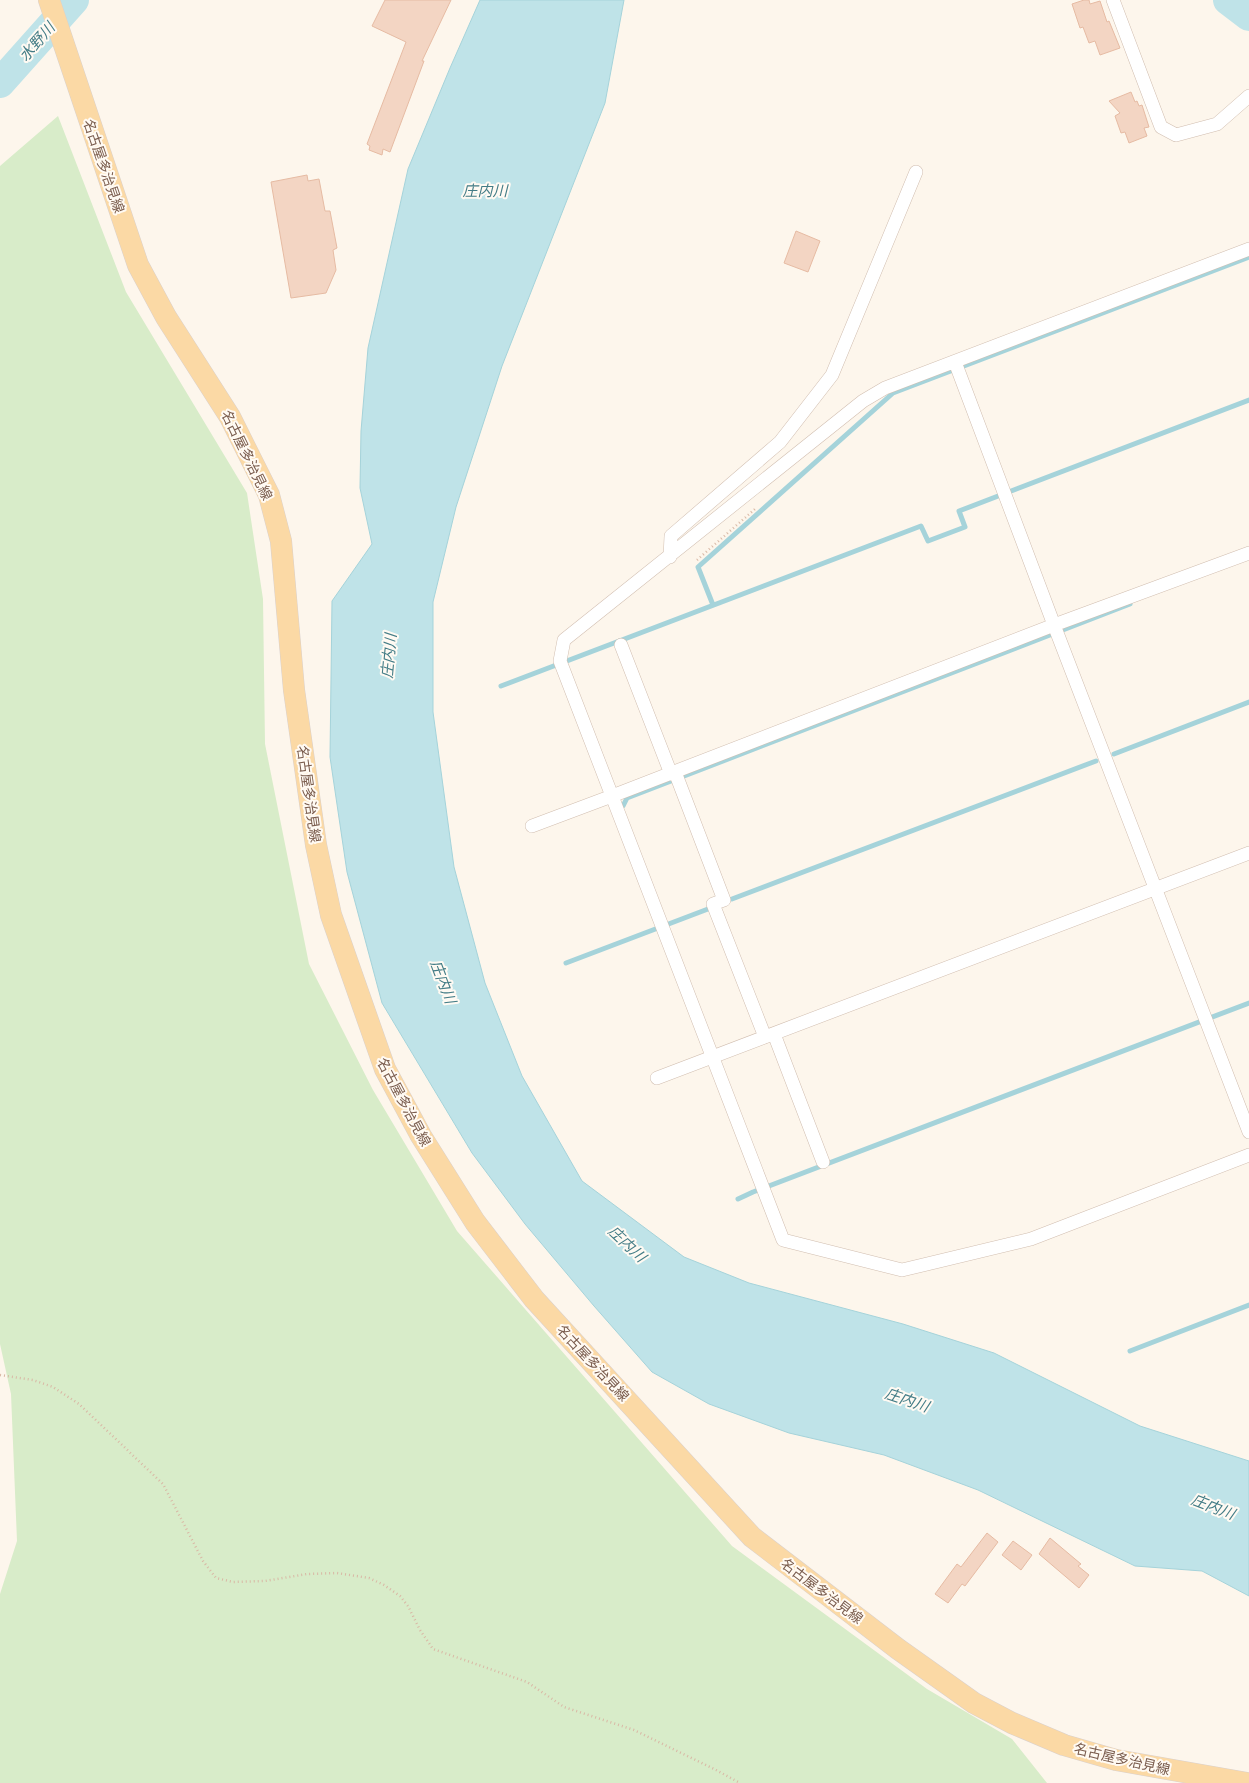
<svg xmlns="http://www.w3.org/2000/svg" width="1249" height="1783" font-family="'PT Sans Narrow','Noto Sans JP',sans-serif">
<rect width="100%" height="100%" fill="#fdf6ec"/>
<!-- green -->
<path fill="#d8ecc9" d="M58,116L126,292L247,493L263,599L265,744L309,964L373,1090L457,1231L732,1546L927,1689L1012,1739L1047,1783H0V1594L17,1541L11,1394L0,1344V166Z"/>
<!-- water -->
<path fill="#bfe3e8" stroke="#a5d3da" d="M480,0H624L605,103L502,366L456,507L433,602V712L454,867L485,983L522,1076L582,1181L684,1257L749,1283L903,1324L994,1353L1140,1426L1249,1461V1596L1202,1571L1135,1566L978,1490L884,1455L789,1433L709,1404L652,1372L594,1306L525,1224L472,1153L382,1003L347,872L330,757L332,601L372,544L360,488L361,431L368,348L408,169L450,68Z"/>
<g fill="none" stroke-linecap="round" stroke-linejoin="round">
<!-- stream -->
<path stroke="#a5d3da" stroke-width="5" d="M713,605L698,567L893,393L1249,257
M501,686L921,526L928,541L965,527L959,511L1249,400
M1114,754L1249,702
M623,806L627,798L1130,604
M732,899L1096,761
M566,963L708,909
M738,1199L753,1192L1249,1003
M1130,1351L1249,1305"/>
<!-- river -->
<path stroke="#bfe3e8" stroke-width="30" d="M1228,0L1249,16
M0,83L74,0"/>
</g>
<!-- building -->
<path fill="#f3d5c3" stroke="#e6bba3" d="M385,0H451L422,61H424L390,152L383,149L382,155L369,150L370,146L367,144L406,42L372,26Z
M1084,0H1089L1090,4L1100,1L1107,22L1109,21L1120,48L1100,55L1095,41L1089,43L1083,27L1080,28L1072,4Z
M1131,92L1135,102L1137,101L1139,106L1142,105L1149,127L1144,128L1147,136L1129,143L1125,132L1121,133L1115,116L1120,113L1109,101Z
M307,175L308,181L319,179L325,211H330L337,248L333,250L336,270L326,293L291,298L271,182Z
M796,231L820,241L808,272L784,263Z
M987,1533L998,1542L965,1586L962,1584L948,1603L935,1594L957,1564L961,1567Z
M1050,1538L1081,1564L1078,1566L1089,1575L1079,1588L1039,1554Z
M1013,1541L1032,1555L1021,1570L1002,1555Z"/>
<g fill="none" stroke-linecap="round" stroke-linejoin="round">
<!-- street casing -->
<g stroke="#d1beb0" stroke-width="14">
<path id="street" d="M1113,0L1161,127L1176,135L1217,124L1249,96
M1249,249L885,388L863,401L564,640L560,661L783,1240L902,1270L1031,1239L1249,1155
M955,362L1054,625L1249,1132
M670,557L671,536L780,442L832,375L916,172
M621,645L671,774
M675,772L724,900L713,904L765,1037
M532,826L612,796L1054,625L1249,553
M774,1034L823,1162
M657,1078L1249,853"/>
</g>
<!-- primary casing -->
<g stroke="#dad1cd" stroke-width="22">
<path id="primary" d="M49,0L138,265L166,317L230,417L269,495L281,541L294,690L316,845L331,915L385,1069L421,1136L475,1222L534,1299L752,1537L898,1649L974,1703L1012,1723L1064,1745L1116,1760L1247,1783"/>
</g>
<!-- path -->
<path stroke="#d9b8a5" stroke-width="2.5" stroke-dasharray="1 3" stroke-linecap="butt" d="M697,560L755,509
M0,1375L33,1380L53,1387L79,1404L163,1484L203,1561L216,1578L233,1582L265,1581L307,1574L337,1573L369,1578L384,1585L400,1596L408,1606L420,1630L433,1649L527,1682L564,1707L634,1730L716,1770L740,1783"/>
<!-- street -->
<use href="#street" stroke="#fff" stroke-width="13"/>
<!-- primary -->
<use href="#primary" stroke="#fbd9a5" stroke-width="21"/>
</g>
<g text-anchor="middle" stroke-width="4" stroke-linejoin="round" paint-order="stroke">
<!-- street labels -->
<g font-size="14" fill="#7a5c4d" stroke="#fffaf3">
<text transform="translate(104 166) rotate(71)" y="5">名古屋多治見線</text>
<text transform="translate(247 455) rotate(64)" y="5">名古屋多治見線</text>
<text transform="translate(309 794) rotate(82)" y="5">名古屋多治見線</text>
<text transform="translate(404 1102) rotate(62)" y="5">名古屋多治見線</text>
<text transform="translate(593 1363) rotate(47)" y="5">名古屋多治見線</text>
<text transform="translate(822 1591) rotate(37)" y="5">名古屋多治見線</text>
<text transform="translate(1122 1759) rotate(13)" y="5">名古屋多治見線</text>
</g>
<!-- water labels -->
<g font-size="15" font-style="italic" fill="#437c86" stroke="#fffaf3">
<text transform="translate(37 42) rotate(-49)" y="5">水野川</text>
<text x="485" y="196">庄内川</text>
<text transform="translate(389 656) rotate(-85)" y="5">庄内川</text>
<text transform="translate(443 982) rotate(69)" y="5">庄内川</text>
<text transform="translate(627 1244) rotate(43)" y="5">庄内川</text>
<text transform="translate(907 1400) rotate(19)" y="5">庄内川</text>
<text transform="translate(1213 1507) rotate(21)" y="5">庄内川</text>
</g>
</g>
</svg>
